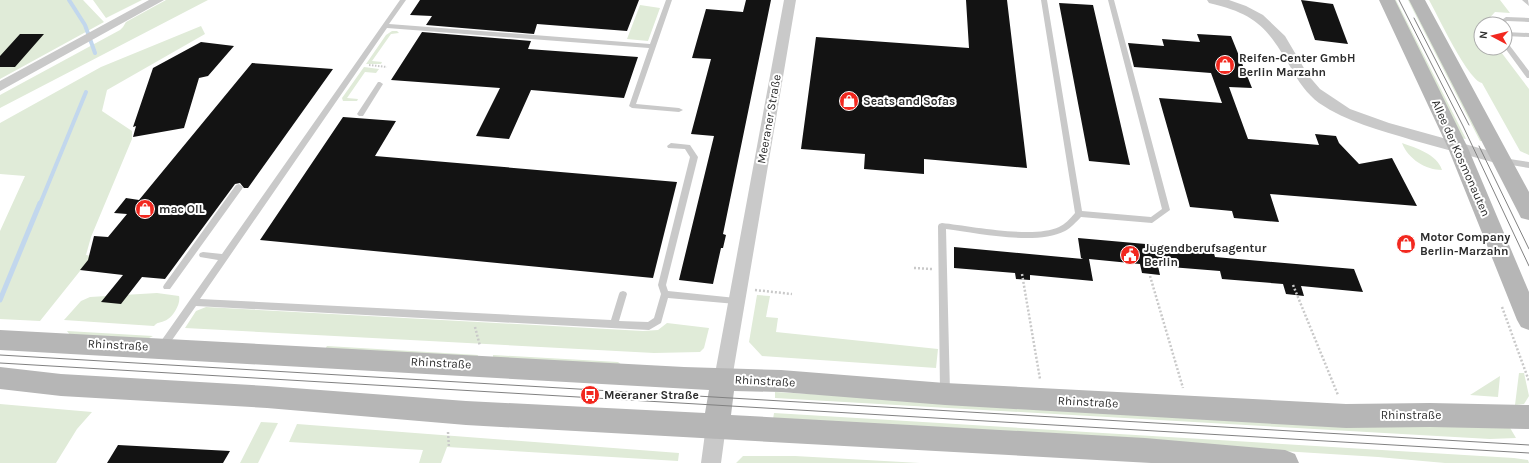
<svg xmlns="http://www.w3.org/2000/svg" width="1529" height="463" font-family="Karla,sans-serif">
<rect width="100%" height="100%" fill="#fff"/>
<!-- green -->
<path fill="#e0ebd8" d="M0,0H83L104,22L0,79V67H15L0,56Z
M93,0H142L106,18Z
M166,0H208L0,108V95L120,30L123,27L126,22Z
M1392,0H1396L1466,139L1460,138Z
M1408,0H1412L1485,141H1480Z
M1429,0H1500L1510,13L1495,12L1484,24H1481V48H1498L1529,89V155L1520,151L1482,83C1468,80 1438,16 1429,0Z
M640,5L660,8L648,41L627,39Z
M201,26L205,34L107,90L102,111L132,131V139L91,237L86,255L92,256L40,321L0,319V231L25,176L0,174V123L101,67Z
M392,31H397L399,33L391,34L372,61L382,62L381,64H366L386,35Z
M364,67L379,69L376,73L365,72L347,98L358,99L357,101H343L342,98Z
M1402,143C1416,148 1437,154 1442,170C1426,170 1408,159 1402,143Z
M157,293L179,296C181,303 174,315 168,319C163,323 158,321 154,326L64,320L81,301L90,297Z
M757,295L770,296L766,317L778,318L776,332L938,349L936,368L762,356L749,342Z
M206,307L643,331L658,330L667,323L709,328L704,348L700,352L654,353L185,328L196,311Z
M67,331L153,336L147,339L70,335Z
M327,346L478,355L477,358L325,349Z
M493,355L618,362L623,366L493,359Z
M1519,373H1524L1529,396L1524,404L1515,405Z
M1500,376L1498,397L1470,395Z
M775,392L1320,423L1509,426L1516,438L1490,439L775,398Z
M0,404L92,412L77,429L56,463H0Z
M774,413L1514,458L1528,460L1529,463H1445L1378,457L773,419Z
M261,422L278,423L258,463H240Z
M297,424L679,453L678,461L447,447L441,463H419L423,450L289,442Z
M743,456H795L920,463H736Z"/>
<g fill="none" stroke-linecap="round" stroke-linejoin="round">
<!-- stream-far1 -->
<path stroke="#c2d7ed" stroke-width="4" d="M69,0L85,25L95,53
M40,204L86,92"/>
<!-- stream -->
<path stroke="#c2d7ed" stroke-width="5" d="M0,300L40,203"/>
</g>
<!-- building -->
<path fill="#131313" d="M420,0H639L627,31L537,24L534,34L426,25L432,16L410,15Z
M746,0H771L723,234L726,235L723,248H721L713,284L679,280L714,136L691,134L711,59L692,58L706,9L743,12Z
M966,0H1007L1027,168L924,159V174L864,169L865,154L801,149L816,37L969,48Z
M1301,0L1333,4L1348,44L1315,40Z
M1059,3L1093,5L1130,165L1089,161Z
M422,32L531,41L528,49L638,57L624,98L531,90L509,139L476,136L500,88L391,80Z
M20,34H44L15,67H0V56Z
M1197,34L1231,36L1252,88L1229,87L1248,139L1319,145L1315,134L1336,136L1339,143L1359,164L1392,158L1417,206L1270,194L1279,222L1234,218L1232,211L1190,207L1159,98L1222,103L1211,73L1134,67L1128,43L1164,46L1162,39L1200,42Z
M201,42L234,46L208,76L199,78L184,128L133,137L136,126L133,127L153,68Z
M252,63L333,69L248,188H244L240,183L235,184L165,279L142,277L121,304L101,302L123,275L80,270L88,260L94,236L108,237L127,214L114,213L126,198L139,200Z
M343,117L396,121L375,156L677,182L653,278L260,240Z
M1078,238L1213,250L1215,257L1354,269L1363,292L1301,286L1304,296L1286,294L1283,284L1222,279L1220,271L1158,266L1160,275L1142,273L1140,264L1089,259L1093,281L1030,275V280L1016,279L1015,273L954,268V247L1083,259L1081,258Z
M118,445L230,451L223,463H107Z"/>
<g fill="none" stroke-linecap="round" stroke-linejoin="round">
<!-- path-far1 -->
<path stroke="#c9c9c9" stroke-width="2" stroke-dasharray="1.5 1.5" stroke-linecap="butt" d="M369,65L387,67"/>
<!-- path -->
<path stroke="#c9c9c9" stroke-width="2.5" stroke-dasharray="2 2" stroke-linecap="butt" d="M914,268L932,269
M1022,274L1040,379
M1150,276L1183,388
M1293,285L1338,395
M755,290L792,294
M1502,307L1529,381
M475,327L480,346
M448,432L449,448"/>
<!-- service -->
<path fill="#c9c9c9" fill-rule="evenodd" d="M400,0H406L389,24L650,44L666,0H672L636,104L679,108L683,110L679,112L632,108L629,106L649,48L387,28L200,299L611,320L619,294L620,292L623,291L626,292L627,294L619,321L648,322L654,318L661,294L658,285L690,157L685,149L668,148L667,146L671,143L690,145L698,157L666,285L668,291L736,298L739,299L740,301L739,303L736,304L668,298L661,323L649,330L196,306L165,350L162,351L159,350L158,347L159,344L218,260L200,257L199,255L200,253L203,252L222,254Z
M1041,0H1047L1082,211L1151,217L1162,209L1108,0H1114L1170,210L1152,223L1081,217C1076,222 1071,228 1065,231C1036,246 978,233 946,229L950,392L948,395L945,396L942,395L940,392L938,226L939,224L942,223C970,226 1034,239 1059,227C1065,224 1070,219 1075,213Z
M1522,0H1528L1529,6Z
M1506,17L1529,18V22L1507,21L1503,24H1496Z
M1505,32L1529,33V37L1505,36Z
M1505,41L1507,42L1529,71V78H1527L1505,48Z
M378,82H380L383,84L363,116H359L357,114Z
M1503,158L1529,162V168L1500,163L1499,161L1500,159Z
M239,184L243,187L242,189L170,289H164L163,287L164,285L236,185Z"/>
<!-- minor -->
<path fill="#c9c9c9" fill-rule="evenodd" d="M149,0H164L0,91V81Z
M784,0H796L732,379L730,385L723,387L716,385L714,379Z
M1207,0H1229L1246,6L1263,15L1285,36L1308,75L1320,89L1350,109L1389,123L1508,156L1510,160L1508,164L1503,165C1473,157 1442,148 1412,140C1380,130 1347,122 1319,103C1307,94 1298,81 1291,68C1267,27 1256,14 1209,3Z
M716,417L723,420L726,426L721,463H701L706,426L709,420Z"/>
<!-- secondary -->
<path fill="#b6b6b6" fill-rule="evenodd" d="M1379,0H1395L1468,148L1529,292V330L1521,327L1517,320L1448,148Z
M1409,0H1425L1529,192V220L1521,218L1518,212Z
M0,330L684,367L781,370L945,383L1346,404L1430,403L1529,405V429L1430,427L1346,428L945,405L781,392L734,391L731,415L1145,438L1285,450L1295,454L1299,463H1151L466,425L267,408L61,396L0,389V367L61,374L267,386L466,401L705,413L709,390L0,350Z"/>
<!-- tram -->
<path stroke="#818181" stroke-width="1" d="M1399,0L1463,126L1529,266
M1414,18L1469,125
M1479,146L1529,249
M0,355L1529,445
M0,363L1529,453"/>
</g>
<!-- icons -->
<defs>
<g id="shop-disc" transform="scale(1)"><circle r="9.5" fill="#f2281f" stroke="#fff"/><path d="M-5-2.5h2.3a2.7 3.5 0 0 1 5.4 0H5L5.5 6h-11ZM-1.5-2.5h3a1.5 2.3 0 0 0-3 0Z" fill="#fff"/></g>
<g id="civic-disc" transform="scale(1)"><circle r="9.5" fill="#f2281f" stroke="#fff"/><path d="M-.6-6.5H3V-4.5H.6V-3L4-1V1h2V6H-6V1h2V-1L-.6-3ZM-1.2 2.5V6h2.4V2.5Z" fill="#fff"/></g>
<g id="bus-disc" transform="scale(1)"><circle r="9.5" fill="#f2281f" stroke="#fff"/><path d="M-5-6H5V4H4V6H2V4H-2V6H-4V4H-5ZM-3.5-4V0h7V-4ZM-3.5 1.2v1.5H-2V1.2ZM2 1.2v1.5H3.5V1.2Z" fill="#fff"/></g>
</defs>
<g fill-rule="evenodd">
<use href="#shop-disc" x="1225" y="65"/>
<use href="#shop-disc" x="849" y="101"/>
<use href="#shop-disc" x="145" y="209"/>
<use href="#shop-disc" x="1406" y="244"/>
<use href="#civic-disc" x="1130" y="255"/>
<use href="#bus-disc" x="590" y="395"/>
</g>
<g text-anchor="middle" stroke-width="4" stroke-linejoin="round" paint-order="stroke">
<!-- poi labels -->
<g font-size="12" font-weight="bold" fill="#2c2c2c" stroke="#fff" text-anchor="start">
<text x="1239" y="62">Reifen-Center GmbH<tspan x="1239" dy="14">Berlin Marzahn</tspan></text>
<text x="863" y="105">Seats and Sofas</text>
<text x="159" y="213">mac OIL</text>
<text x="1420" y="241">Motor Company<tspan x="1420" dy="14">Berlin-Marzahn</tspan></text>
<text x="1144" y="252">Jugendberufsagentur<tspan x="1144" dy="14">Berlin</tspan></text>
<text x="604" y="399">Meeraner Straße</text>
</g>
<!-- street labels -->
<g font-size="12" fill="#2c2c2c" stroke="#fff">
<text transform="translate(769 119) rotate(-80)" y="4">Meeraner Straße</text>
<text transform="translate(1461 158) rotate(66)" y="4">Allee der Kosmonauten</text>
<text transform="translate(118 345) rotate(3)" y="4">Rhinstraße</text>
<text transform="translate(441 363) rotate(3)" y="4">Rhinstraße</text>
<text transform="translate(765 381) rotate(3)" y="4">Rhinstraße</text>
<text transform="translate(1088 402) rotate(3)" y="4">Rhinstraße</text>
<text x="1411" y="419">Rhinstraße</text>
</g>
</g>
<!-- north arrow -->
<g transform="translate(1493 36) rotate(277)"><circle r="19" fill="#ffffff" stroke="#ababab"/>
<path d="M0-3L7 15L0 10L-7 15Z" fill="#f2281f"/>
<text y="-6" font-size="11" font-weight="bold" text-anchor="middle" fill="#2c2c2c">N</text>
</g>
</svg>
